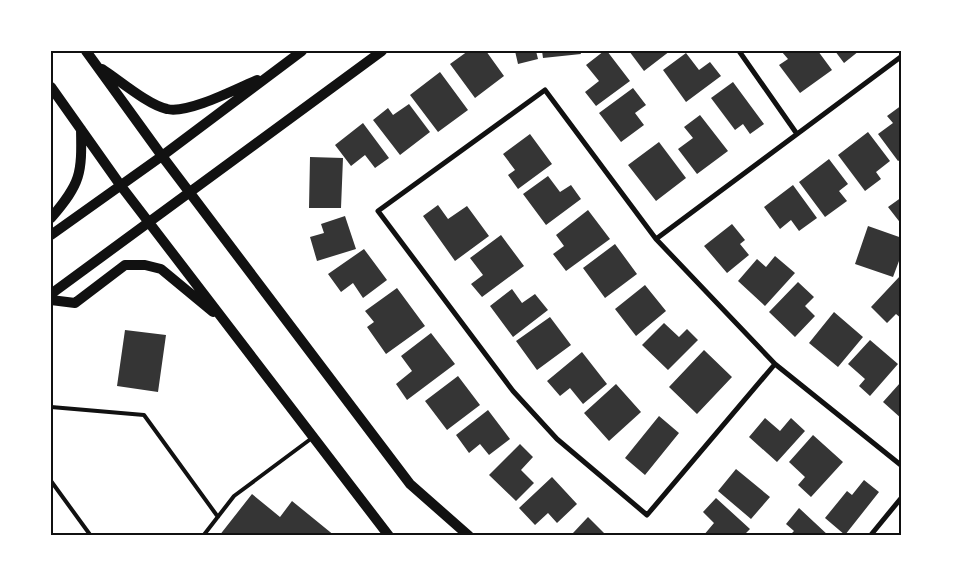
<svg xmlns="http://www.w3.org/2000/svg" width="953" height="587" font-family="'Source Sans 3',sans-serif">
<rect width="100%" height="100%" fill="#fff"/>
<!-- building -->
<path fill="#353535" d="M468,51H486L504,76L475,98L450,64Z
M515,51H536L538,59L518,64Z
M542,51H580L581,54L543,58Z
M604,51H607L630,81L596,106L585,92L599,81L586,65Z
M629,51H670L644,71Z
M783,51H818L832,70L800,93L779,65L788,59L782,52Z
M835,51H859L844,63Z
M686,53L699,70L710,62L721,76L686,102L663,70Z
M440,72L468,110L438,132L410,95Z
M733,82L764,124L750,134L743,124L735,130L711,98Z
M633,88L646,105L635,113L644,125L621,142L599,113Z
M409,104L430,132L400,155L373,120L388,108L393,115Z
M902,105V159L898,161L878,134L893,123L887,116Z
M700,115L728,151L697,174L678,149L693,138L684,127Z
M363,123L389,158L375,168L365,155L351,166L335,145Z
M868,132L890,161L876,172L881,179L865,191L838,155Z
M530,134L552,164L518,189L508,175L515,170L503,154Z
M659,142L686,178L656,201L628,165Z
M310,157L343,158L341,208H309Z
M829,159L848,184L839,191L847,201L825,217L799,182Z
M548,176L560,192L571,185L581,199L546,225L523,194Z
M793,185L817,218L799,231L791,220L780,229L764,207Z
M902,197V225L888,207Z
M438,205L448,219L467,206L489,236L455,261L423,216Z
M588,210L610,239L566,271L553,254L564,246L556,235Z
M345,216L356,249L317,261L310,237L324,233L321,224Z
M732,224L745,240L740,244L749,255L727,273L704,246Z
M868,226L902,238V253L893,277L855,264Z
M501,235L524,266L482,297L471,284L483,275L470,258Z
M615,244L637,274L605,298L583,268Z
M364,249L387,280L363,298L353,283L341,292L328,274Z
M775,256L795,273L765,306L738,281L757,259L766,267Z
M900,276L902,278V319L896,314L887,323L871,307Z
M798,282L814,297L805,306L815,316L795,337L769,312Z
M645,285L666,311L636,336L615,309Z
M397,288L425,326L386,354L367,327L374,322L365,311Z
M512,289L522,303L535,294L548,310L513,337L490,306Z
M834,312L863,337L838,367L809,343Z
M550,317L571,345L537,370L516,341Z
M664,323L679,337L687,329L698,340L668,370L642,345Z
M125,330L166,335L158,392L117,386Z
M431,333L455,364L407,400L396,384L412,371L401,356Z
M870,340L898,364L870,396L859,386L865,379L848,364Z
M704,350L732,377L697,414L669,387Z
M582,352L607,384L583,404L570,388L560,396L547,381Z
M458,376L480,405L447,430L425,401Z
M900,383L902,384V419L883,402Z
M616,384L641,412L609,441L584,413Z
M488,410L510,439L489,455L480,444L469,453L456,435Z
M659,416L679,433L645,475L625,458Z
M765,418L780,431L791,418L805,431L777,462L749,437Z
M813,435L843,462L811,497L798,485L805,477L789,462Z
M520,444L533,457L521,470L534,483L516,501L489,475Z
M736,469L770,497L751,519L718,491Z
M552,477L577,504L557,523L548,513L535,525L519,508Z
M864,480L879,492L845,535L825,518L847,491L852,495Z
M252,494L280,517L292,501L335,536H219Z
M716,498L750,529L743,536H703L714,523L703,512Z
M799,508L829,536H789L794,531L786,524Z
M588,517L607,536H577L573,533Z"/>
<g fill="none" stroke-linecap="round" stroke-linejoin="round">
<!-- service -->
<path stroke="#111" stroke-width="4" d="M51,407L144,415L218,517
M51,481L91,536
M203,536L234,496L312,438"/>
<!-- minor -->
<path stroke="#111" stroke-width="5" d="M739,51L797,134
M656,239L902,56
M775,364L647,515L557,439L513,391L378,211L545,90L656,239L775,364L902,466
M870,536L902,497"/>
<!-- secondary -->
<path stroke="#111" stroke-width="10" d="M86,51L162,156L410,484L469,536
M102,69C119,80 148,105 167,109C188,114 236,89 257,80
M51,87L121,186L389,536
M51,218C81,183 82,174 81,129
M51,235L162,156L302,51
M51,294L382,51
M51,300L75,303L125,265H145L161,269L213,312"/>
</g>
<!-- border -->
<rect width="953" height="587" fill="none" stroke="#ffffff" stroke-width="105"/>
<rect x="52" y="52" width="848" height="482" fill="none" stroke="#111" stroke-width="2"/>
</svg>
